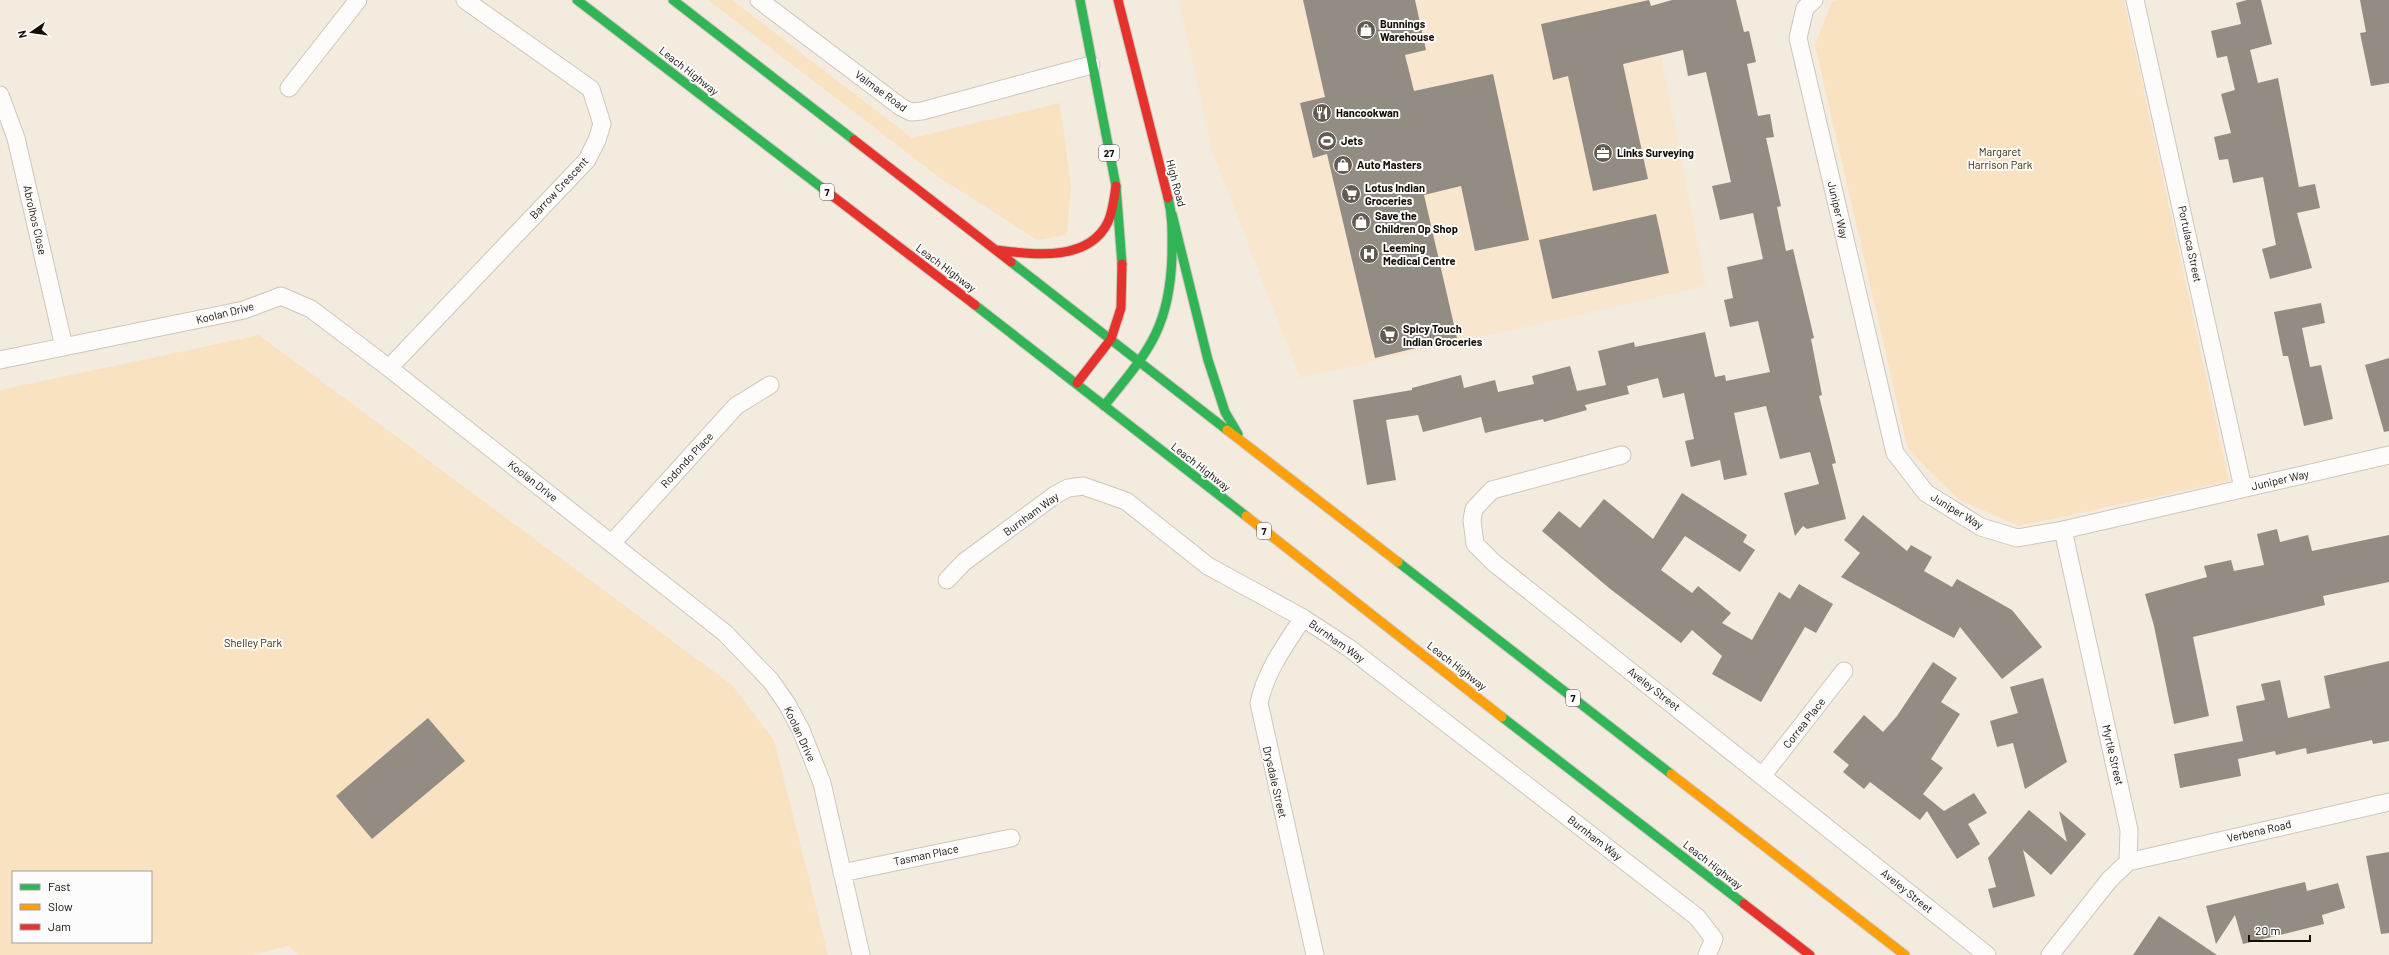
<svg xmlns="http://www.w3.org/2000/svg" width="2389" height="955" font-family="Barlow,sans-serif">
<rect width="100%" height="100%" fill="#f4ebdf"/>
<!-- built -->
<path fill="#f8e6ce" d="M1179,0H1650L1706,286L1300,378L1212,151Z"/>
<!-- green -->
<path fill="#f8e2c2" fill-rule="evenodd" d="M708,0H732L912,138L1060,103L1071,186L1067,235L1037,240L940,178Z
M1838,0H2124L2229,481L2019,526L1958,499L1908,450L1815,45L1832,1Z
M259,335L732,685L774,740L828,955H299L288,946L251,955H0V390ZM13,872H151V942H13Z"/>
<!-- building -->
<path fill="#938c82" d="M1303,0H1415L1426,50L1405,55L1414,91L1493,74L1529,240L1475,251L1461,186L1424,195L1457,338L1375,358L1327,154L1313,158L1300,103L1325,97Z
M1649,0L1651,6L1672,0H1736L1744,32L1749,31L1756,62L1747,64L1758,116L1770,114L1774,137L1766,138L1781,206L1777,207L1786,251L1793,249L1814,338L1811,339L1822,395L1819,396L1836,463L1832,464L1846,519L1807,529L1803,526L1795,536L1784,493L1819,484L1810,452L1780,459L1766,406L1734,413L1747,475L1724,480L1720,460L1691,467L1685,441L1694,439L1684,393L1663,398L1658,378L1627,386L1629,394L1585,405L1587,410L1544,422L1543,419L1485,433L1481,417L1423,432L1418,415L1386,420L1396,480L1367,485L1353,400L1412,390V388L1461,375L1464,388L1495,380L1498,392L1534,384L1532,376L1570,366L1577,391L1606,385L1598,351L1634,342L1635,347L1705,332L1715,377L1725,375L1726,381L1770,372L1758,321L1730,327L1724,300L1733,298L1727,267L1763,259L1753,213L1720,220L1712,186L1731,182L1706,72L1688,76L1683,50L1623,64L1648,179L1593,191L1568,76L1553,80L1541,24Z
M2247,0H2261L2272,44L2250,50L2258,83L2278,78L2299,187L2315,184L2320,208L2297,213L2312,268L2270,279L2262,249L2276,245L2263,177L2233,183L2228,159L2219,160L2214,137L2231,133L2221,94L2235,90L2227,56L2217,58L2211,31L2241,24L2236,3Z
M2360,0H2389V83L2371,86L2360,33L2366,32Z
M1656,214L1669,273L1552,299L1539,240Z
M2321,303L2325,323L2302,328L2310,367L2321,365L2333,419L2304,426L2288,356H2283L2274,312Z
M2389,358V431L2384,432L2365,365Z
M1682,493L1747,535L1743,542L1755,550L1740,572L1685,536L1661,570L1692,593L1698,586L1731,613L1722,623L1752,640L1779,592L1790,599L1799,584L1833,604L1816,633L1805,627L1761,702L1712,674L1722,656L1692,630L1681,643L1609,588L1542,531L1559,511L1580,528L1604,499L1653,539Z
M1863,515L1907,551L1911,545L1932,557L1924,571L1952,587L1957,579L2012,610L2042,647L2002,679L1960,627L1954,638L1841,577L1860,553L1844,540Z
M2277,529L2280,542L2308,535L2312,551L2389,535V582L2323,596L2325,605L2193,637L2209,716L2174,724L2154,626L2145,594L2207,577L2204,566L2231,560L2234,571L2264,565L2257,534Z
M2389,661V741L2373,744L2372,740L2307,754L2306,748L2276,755L2275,751L2238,759L2241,776L2180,788L2174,754L2243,741L2236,706L2265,700L2261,684L2280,680L2288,718L2330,708L2324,676Z
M1933,662L1957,678L1941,702L1960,714L1931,759L1943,768L1923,794L1944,811L1974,793L1987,813L1968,824L1980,844L1957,859L1927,811L1920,820L1870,782L1864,789L1843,772L1849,765L1833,752L1864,715L1883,732L1897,716Z
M2043,678L2067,762L2025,789L2013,743L1997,747L1990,721L2018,713L2010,687Z
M428,718L465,761L372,839L336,796Z
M2029,810L2067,842L2059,811L2086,834L2051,875L2023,850L2035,896L1993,908L1988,889L1996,887L1988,858Z
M2389,852V933L2381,934L2366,856Z
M2305,882L2307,891L2338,883L2345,908L2322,915L2324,924L2243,944L2235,915L2216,944L2206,906Z
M2159,916L2217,955H2133Z"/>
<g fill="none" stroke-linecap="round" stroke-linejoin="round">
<!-- street casing -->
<g stroke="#cec6bc" stroke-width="19">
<path id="street" d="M759,0L901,107L911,112L922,111L1091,65
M1814,0L1805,8L1798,38L1895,453L1926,493L1981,527L2017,538L2063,530L2389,455
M2135,0L2243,488
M289,88L358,0
M0,95L16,138L64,347
M0,360L244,310L281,296L311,309L389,368L725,633L771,681L787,704L801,730L822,783L861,955
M389,368L587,160L597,140L602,124L591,89L465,0
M1622,455L1492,490L1474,509L1472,520L1475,544L1493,562L1987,955
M612,543L736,406L770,385
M947,580L964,562L1055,495L1068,488L1083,486L1126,501L1208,566L1303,618L1349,648L1697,917L1714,939L1707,955
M1303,618C1285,645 1266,671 1259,703L1315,955
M1763,775L1844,671
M2128,862L2389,802
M842,873L1011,838
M2050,955L2110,879L2128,862L2129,830L2063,530"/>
</g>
<!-- fast casing -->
<g stroke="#cec6bc" stroke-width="11">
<path id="fast" d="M577,0L830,194
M673,0L854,140
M1080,0L1116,186L1122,264
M1172,214L1208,360L1225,412L1238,434
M1011,262L1227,430
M975,305L1246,516
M1104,406C1148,352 1170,328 1172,255C1172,236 1173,217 1168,198
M1398,562L1671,774
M1502,717L1744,904"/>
</g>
<!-- slow casing -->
<g stroke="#cec6bc" stroke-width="11">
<path id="slow" d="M1227,430L1398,562
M1246,516L1502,717
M1671,774L1905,955"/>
</g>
<!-- jam casing -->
<g stroke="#cec6bc" stroke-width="11">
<path id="jam" d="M1118,0L1168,198
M854,140L1011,262
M830,194L975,305
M996,250C1032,254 1088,263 1108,222C1113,211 1114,198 1116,186
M1077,383L1111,339L1121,308L1122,264
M1744,904L1810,955"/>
</g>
<!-- street -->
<use href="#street" stroke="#fdfcfa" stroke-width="17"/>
<!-- fast -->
<use href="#fast" stroke="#30b455" stroke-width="9"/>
<!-- slow -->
<use href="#slow" stroke="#ff9f0a" stroke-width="9"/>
<!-- jam -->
<use href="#jam" stroke="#e5322d" stroke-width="9"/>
</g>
<!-- icons -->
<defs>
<g id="shop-disc" transform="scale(1)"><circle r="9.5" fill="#635b52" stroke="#fcfcfc"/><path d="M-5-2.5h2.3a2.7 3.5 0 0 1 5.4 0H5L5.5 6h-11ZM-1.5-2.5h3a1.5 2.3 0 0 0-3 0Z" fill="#fff"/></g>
<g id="restaurant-disc" transform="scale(1)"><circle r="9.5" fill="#635b52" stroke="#fcfcfc"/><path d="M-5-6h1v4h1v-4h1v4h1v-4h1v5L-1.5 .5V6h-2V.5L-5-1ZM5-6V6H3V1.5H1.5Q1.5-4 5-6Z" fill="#fff"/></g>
<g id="stadium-disc" transform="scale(1)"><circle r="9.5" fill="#635b52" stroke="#fcfcfc"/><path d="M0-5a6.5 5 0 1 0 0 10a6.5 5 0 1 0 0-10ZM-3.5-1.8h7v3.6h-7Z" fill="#fff"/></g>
<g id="office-disc" transform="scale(1)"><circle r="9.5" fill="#635b52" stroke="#fcfcfc"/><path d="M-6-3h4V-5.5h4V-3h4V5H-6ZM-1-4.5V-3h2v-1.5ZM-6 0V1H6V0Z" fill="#fff"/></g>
<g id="supermarket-disc" transform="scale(1)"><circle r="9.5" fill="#635b52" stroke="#fcfcfc"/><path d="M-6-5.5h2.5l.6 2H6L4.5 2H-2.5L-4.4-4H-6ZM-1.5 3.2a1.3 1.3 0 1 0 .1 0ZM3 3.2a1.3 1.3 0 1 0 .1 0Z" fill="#fff"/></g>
<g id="hospital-disc" transform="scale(1)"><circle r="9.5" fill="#635b52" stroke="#fcfcfc"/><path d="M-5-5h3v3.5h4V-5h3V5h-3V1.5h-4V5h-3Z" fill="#fff"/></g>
</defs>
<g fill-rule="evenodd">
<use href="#shop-disc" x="1366" y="30"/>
<use href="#restaurant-disc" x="1322" y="113"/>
<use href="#stadium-disc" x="1327" y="141"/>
<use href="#office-disc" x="1603" y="153"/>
<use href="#shop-disc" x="1343" y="165"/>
<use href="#supermarket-disc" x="1351" y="194"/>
<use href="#shop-disc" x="1361" y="222"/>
<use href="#hospital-disc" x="1369" y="254"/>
<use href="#supermarket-disc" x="1389" y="335"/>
</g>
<g text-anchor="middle" stroke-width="4" stroke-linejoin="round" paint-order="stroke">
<!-- shield labels -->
<g fill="#fcfcfc" stroke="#5a5550" stroke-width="1">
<rect x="1099" y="145" width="20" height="16" rx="3"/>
<rect x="820" y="184" width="14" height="16" rx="3"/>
<rect x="1257" y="523" width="14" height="16" rx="3"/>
<rect x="1566" y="690" width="14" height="16" rx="3"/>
</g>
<g font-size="10" font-weight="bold" fill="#150e06">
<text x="1109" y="157">27</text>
<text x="827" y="196">7</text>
<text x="1264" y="535">7</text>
<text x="1573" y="702">7</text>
</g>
<!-- poi labels -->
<g font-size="11" font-weight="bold" fill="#150e06" stroke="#fcfcfc" text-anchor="start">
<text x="1380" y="28">Bunnings<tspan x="1380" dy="13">Warehouse</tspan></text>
<text x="1336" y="117">Hancookwan</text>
<text x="1341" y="145">Jets</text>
<text x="1617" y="157">Links Surveying</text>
<text x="1357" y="169">Auto Masters</text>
<text x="1365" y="192">Lotus Indian<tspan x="1365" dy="13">Groceries</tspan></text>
<text x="1375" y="220">Save the<tspan x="1375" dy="13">Children Op Shop</tspan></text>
<text x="1383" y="252">Leeming<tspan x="1383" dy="13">Medical Centre</tspan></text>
<text x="1403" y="333">Spicy Touch<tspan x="1403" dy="13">Indian Groceries</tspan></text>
</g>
<!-- street labels -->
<g font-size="11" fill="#150e06" stroke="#fcfcfc">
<text transform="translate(689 71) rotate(38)" y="4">Leach Highway</text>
<text transform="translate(881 91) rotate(36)" y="4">Valmae Road</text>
<text transform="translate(1176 183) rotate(75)" y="4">High Road</text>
<text transform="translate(559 188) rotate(-47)" y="4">Barrow Crescent</text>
<text transform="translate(1838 210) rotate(77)" y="4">Juniper Way</text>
<text transform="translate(35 220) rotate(77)" y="4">Abrolhos Close</text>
<text transform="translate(2190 244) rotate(78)" y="4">Portulaca Street</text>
<text transform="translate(946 268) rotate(37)" y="4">Leach Highway</text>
<text transform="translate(225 313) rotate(-14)" y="4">Koolan Drive</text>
<text transform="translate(687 460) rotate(-47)" y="4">Rodondo Place</text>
<text transform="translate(1201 467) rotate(38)" y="4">Leach Highway</text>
<text transform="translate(2280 480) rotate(-13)" y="4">Juniper Way</text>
<text transform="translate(533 481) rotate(38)" y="4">Koolan Drive</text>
<text transform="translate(1957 511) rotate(31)" y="4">Juniper Way</text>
<text transform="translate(1031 514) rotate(-36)" y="4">Burnham Way</text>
<text transform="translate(1337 641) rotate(35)" y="4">Burnham Way</text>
<text transform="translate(1457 666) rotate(38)" y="4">Leach Highway</text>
<text transform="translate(1654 689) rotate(38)" y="4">Aveley Street</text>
<text transform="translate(1804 723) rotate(-52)" y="4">Correa Place</text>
<text transform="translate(800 734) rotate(65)" y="4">Koolan Drive</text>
<text transform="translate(2113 755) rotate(77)" y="4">Myrtle Street</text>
<text transform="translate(1275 782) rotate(77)" y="4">Drysdale Street</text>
<text transform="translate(2259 831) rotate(-13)" y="4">Verbena Road</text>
<text transform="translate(1595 838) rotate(38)" y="4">Burnham Way</text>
<text transform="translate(926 855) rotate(-12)" y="4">Tasman Place</text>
<text transform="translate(1713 865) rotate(38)" y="4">Leach Highway</text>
<text transform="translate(1907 891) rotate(39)" y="4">Aveley Street</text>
</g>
<!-- park labels -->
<g font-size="11" fill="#3f2800" stroke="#fcfcfc">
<text x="2000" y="156">Margaret<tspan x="2000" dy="13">Harrison Park</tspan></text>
<text x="253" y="647">Shelley Park</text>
</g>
</g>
<!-- legend -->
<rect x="12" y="871" width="140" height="72" fill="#fcfcfc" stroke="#a09d9a"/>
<rect x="20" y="884" width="20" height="6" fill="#30b455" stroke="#a09d9a"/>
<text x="48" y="891" font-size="12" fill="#150e06">Fast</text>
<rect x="20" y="904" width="20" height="6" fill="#ff9f0a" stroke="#a09d9a"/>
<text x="48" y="911" font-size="12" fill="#150e06">Slow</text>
<rect x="20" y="924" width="20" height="6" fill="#e5322d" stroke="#a09d9a"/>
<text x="48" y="931" font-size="12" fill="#150e06">Jam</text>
<!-- north arrow -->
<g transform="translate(32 32) rotate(257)" stroke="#fcfcfc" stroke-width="3" paint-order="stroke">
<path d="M0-3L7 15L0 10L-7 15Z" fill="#150e06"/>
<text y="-6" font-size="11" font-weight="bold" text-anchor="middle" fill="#150e06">N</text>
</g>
<!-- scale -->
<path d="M2249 935v6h61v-6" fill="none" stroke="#150e06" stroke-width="2"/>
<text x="2255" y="935" font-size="12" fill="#150e06" stroke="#fcfcfc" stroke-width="3" paint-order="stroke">20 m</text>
</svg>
